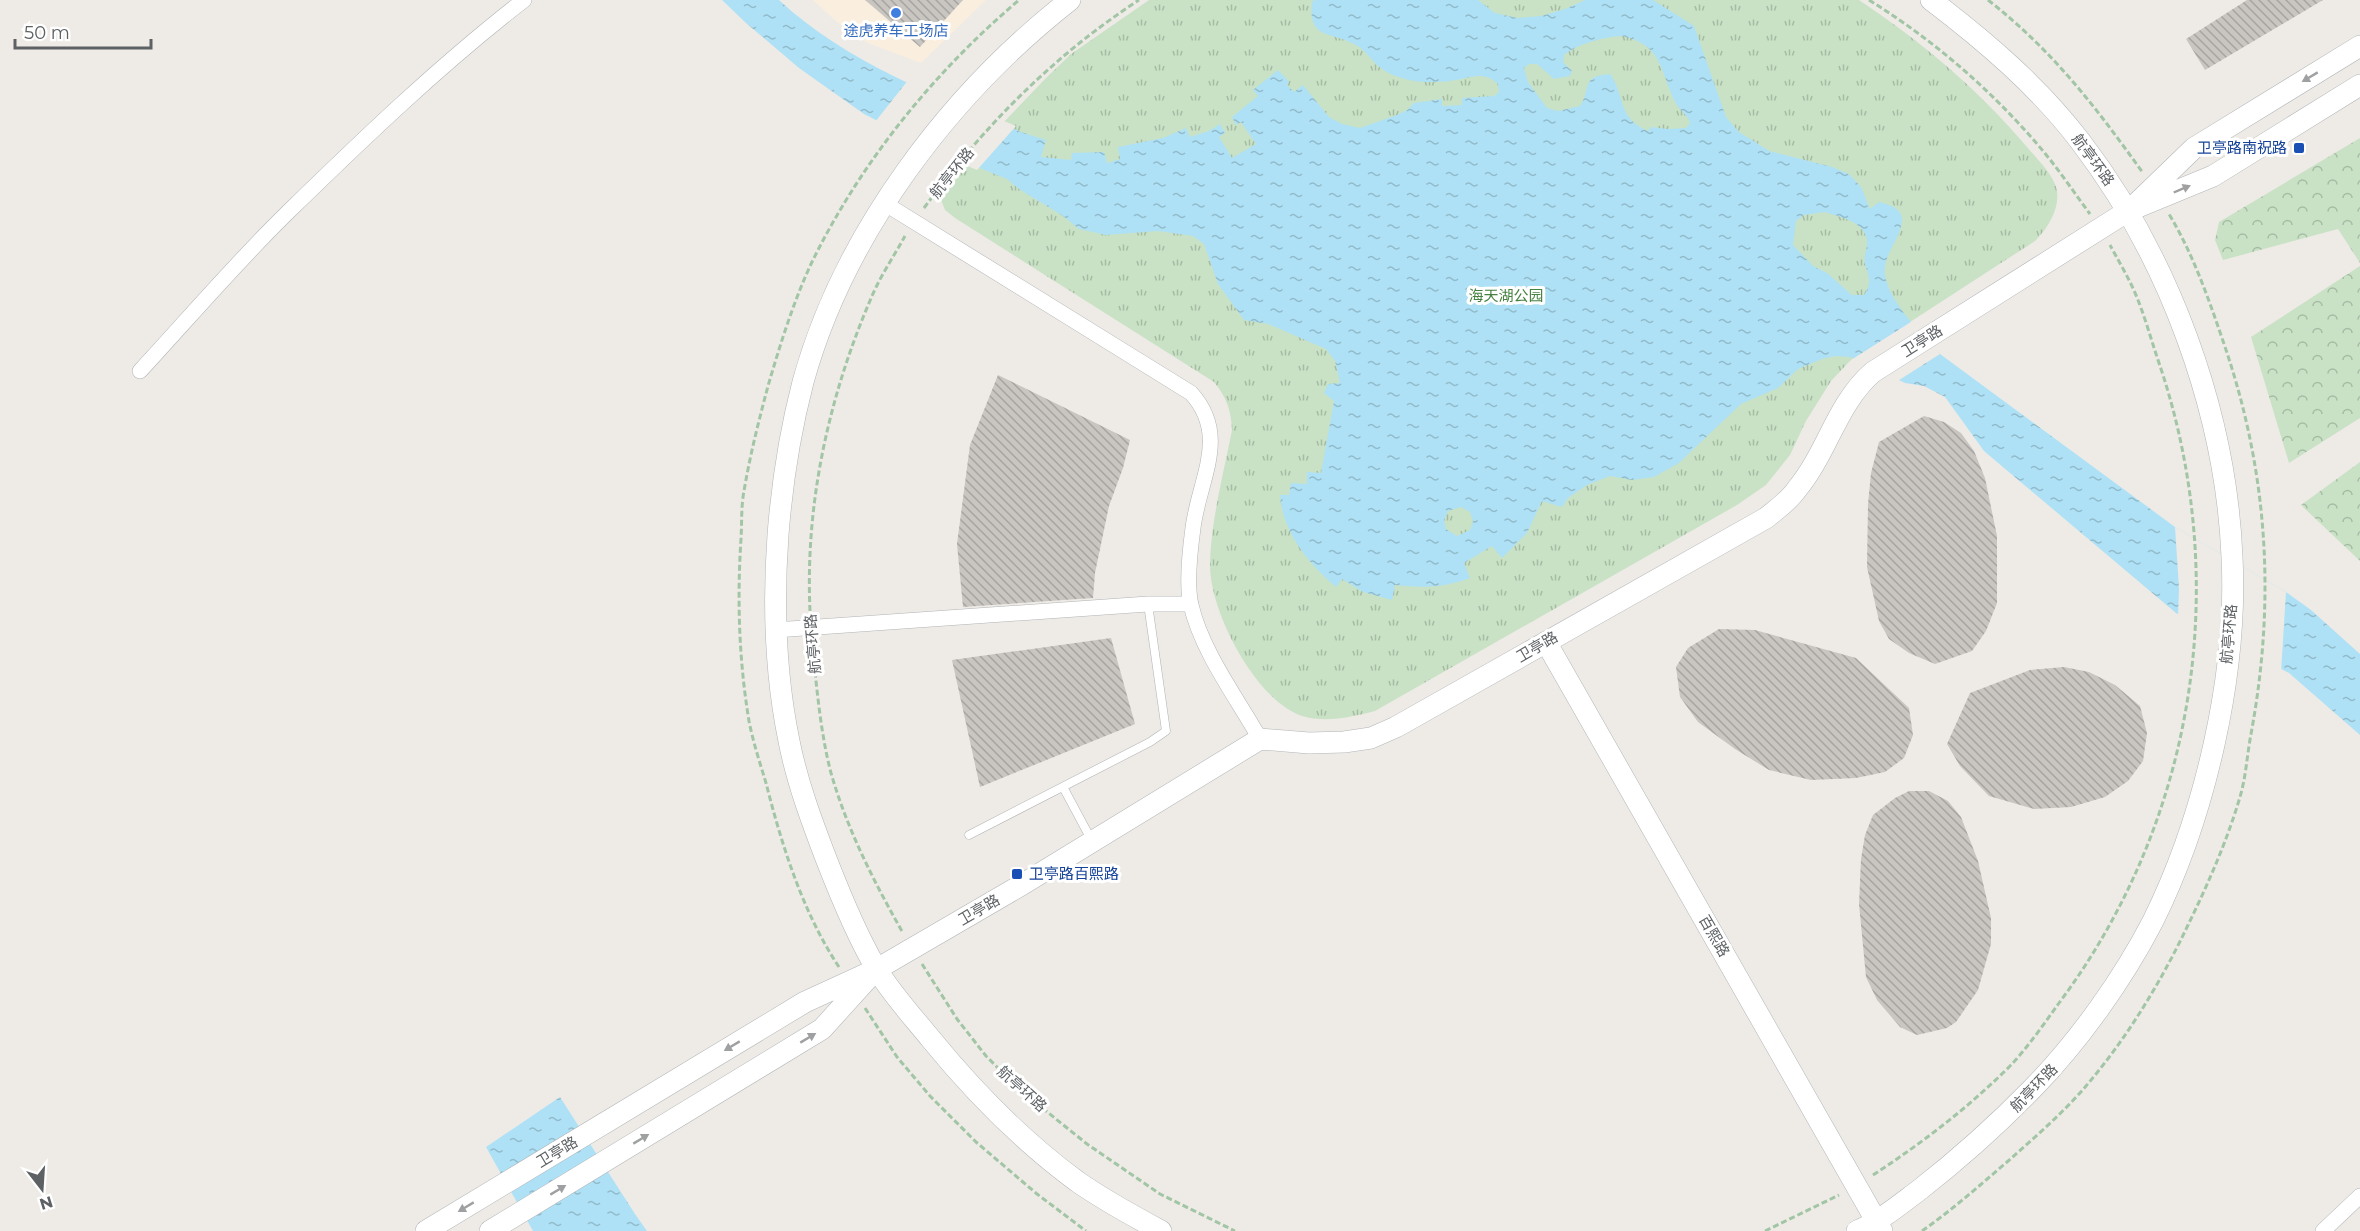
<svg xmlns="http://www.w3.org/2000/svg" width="2360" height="1231" font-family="Montserrat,'Noto Sans SC',sans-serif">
<defs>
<pattern id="grass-tufts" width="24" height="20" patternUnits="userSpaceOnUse" patternTransform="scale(1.5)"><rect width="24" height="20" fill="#c9e2c5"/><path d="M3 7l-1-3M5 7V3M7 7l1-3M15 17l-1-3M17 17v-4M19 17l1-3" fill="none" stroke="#a6bba4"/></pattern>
<pattern id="forest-crowns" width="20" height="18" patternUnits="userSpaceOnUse" patternTransform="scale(1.5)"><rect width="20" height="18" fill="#c9e2c5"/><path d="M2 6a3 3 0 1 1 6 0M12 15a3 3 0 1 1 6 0" fill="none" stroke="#a6bba4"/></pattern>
<pattern id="water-ripples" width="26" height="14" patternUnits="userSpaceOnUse" patternTransform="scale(1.5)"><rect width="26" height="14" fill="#aee1f5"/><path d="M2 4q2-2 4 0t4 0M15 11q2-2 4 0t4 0" fill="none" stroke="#91baca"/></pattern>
<pattern id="building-back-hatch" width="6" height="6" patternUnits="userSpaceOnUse" patternTransform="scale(1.5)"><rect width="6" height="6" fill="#c9c6c2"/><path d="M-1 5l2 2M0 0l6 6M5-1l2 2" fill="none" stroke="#a6a4a1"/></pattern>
</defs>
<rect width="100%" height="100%" fill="#eeebe6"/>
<!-- commercial -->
<path fill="#faefde" d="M813,0H986L921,63L868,43L837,22Z"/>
<!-- grass -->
<path fill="url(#grass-tufts)" d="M1149,0H1859C1922,42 1978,89 2027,147C2036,158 2049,170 2055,184C2063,204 2049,227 2035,241L1850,361L1831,381L1806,421L1790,455L1766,485L1737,505L1375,711C1353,717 1325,723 1302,716C1256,701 1210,612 1210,566C1210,525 1224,471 1232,430C1231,410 1227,398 1214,382L955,218L945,210L941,200L977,150L1046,78L1071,54Z"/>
<!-- forest -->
<path fill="url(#forest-crowns)" d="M2360,138V263L2338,229L2223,260L2215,240L2219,222Z
M2360,266V418L2289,463L2251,337Z
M2360,462V561L2301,505Z"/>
<!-- water -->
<path fill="url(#water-ripples)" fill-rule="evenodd" d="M722,0H779C848,64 939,97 1024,133L1046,140L1041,157L1071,160L1072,153L1104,152L1107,163L1120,159L1118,147L1163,138L1186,128L1190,137L1209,131L1220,124L1225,133L1219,137L1232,158L1256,144L1241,122L1236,125L1232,117L1258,96L1253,90L1278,70L1289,82L1287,85L1294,92L1303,85L1329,117L1342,124L1360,128L1397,115L1407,110L1414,103L1442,99V106L1462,105V98L1494,96L1499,92L1498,84C1484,71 1473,77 1456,80C1446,82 1435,82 1424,82C1408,81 1389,76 1377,65C1370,58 1363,48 1354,44C1329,31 1308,40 1312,2L1314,0H1478L1495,13L1517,18L1541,16L1565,9L1585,0H1653L1694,26L1726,117L1739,132L1769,151L1832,167L1849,174L1861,187L1870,209L1879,202C1930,213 1880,247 1885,275C1889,302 1922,334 1940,354L2175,527L2286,592L2311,610L2360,654V735L2289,673L2176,613L1984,451L1945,397L1924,386L1905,383L1850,357L1835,356L1822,359L1798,369L1778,388L1741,404L1679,463L1654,477L1632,480L1610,476L1587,485L1568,498L1562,507L1542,501L1527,533L1502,558L1492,546L1464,563L1470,578C1444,588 1422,588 1395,585L1392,600L1363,592L1342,579L1336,587C1308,563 1283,533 1280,495H1289L1291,483L1307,484V472L1321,473L1334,401L1324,393L1328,384L1340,383L1335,361L1326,349L1268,324L1244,320L1218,284L1204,244L1193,236L1158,231L1106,235L1079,229L1063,216L1019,189L1007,179L935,150L864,114L799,68L746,23ZM1622,36C1665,46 1659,72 1677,105C1681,112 1688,115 1690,123L1686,128L1668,129L1651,127L1648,131C1616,117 1626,96 1610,74C1580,76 1592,88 1580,106L1558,111L1547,108L1528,82L1524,68L1529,64H1537L1554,79L1570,76L1572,71L1563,62L1564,55C1579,43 1604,37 1622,36ZM1825,212C1839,217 1864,221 1867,240C1868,248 1863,256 1865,264C1869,277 1872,283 1864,295H1852L1827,273L1813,266L1793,245L1796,221L1804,215ZM1461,507L1470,512L1473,521L1470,530L1457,536L1446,529L1444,520L1448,511Z
M560,1097L635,1214L647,1231H533L486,1147Z"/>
<!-- pier -->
<path fill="#eeebe6" d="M909,79L951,99L1016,126L977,170L934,152L875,122Z
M1914,320L1940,354L1896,382L1851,360Z
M2175,527L2286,592L2281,672L2178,618L2179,588Z"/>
<!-- building -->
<path fill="url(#building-back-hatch)" d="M865,0H963L920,47Z
M2247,0H2323L2205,70L2186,39Z
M998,375L1130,440L1123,468L1109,506L1095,573L1093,598L963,607L957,544L970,445Z
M1924,416L1944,422L1961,433L1974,451L1985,478L1997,536V603L1986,631L1972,651L1935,664L1909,653L1889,639L1879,621L1867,567L1868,504L1871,473L1879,442Z
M1719,629L1755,630L1856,658L1909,708L1913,735L1904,758L1885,772L1856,778L1811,780L1769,770L1735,749L1698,722L1680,697L1676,667L1688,648Z
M1111,638L1135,724L980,787L952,660Z
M2064,667L2089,672L2115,685L2140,706L2147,733L2143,761L2128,781L2105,797L2071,807L2034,809L1989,796L1960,766L1947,744L1970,693L2030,670Z
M1909,791H1929L1948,801L1961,817L1978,861L1991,918V944L1978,990L1956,1022L1947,1028L1917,1035L1900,1027L1877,1000L1866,977L1859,904L1861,859L1865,835L1873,815L1895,798Z"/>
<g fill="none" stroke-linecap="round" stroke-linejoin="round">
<!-- lane casing -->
<g stroke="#b1b3b6" stroke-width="9">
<path id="lane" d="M1063,787L1092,841
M969,835L1150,742L1166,731L1148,604"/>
</g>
<!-- street casing -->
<g stroke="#b1b3b6" stroke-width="16">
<path id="street" d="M884,203L1191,393C1230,436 1199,479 1193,528C1190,550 1186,584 1191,605C1202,652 1237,698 1260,739
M140,371C188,319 235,264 286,214C362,140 440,65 524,0
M775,630L1148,604H1191
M2323,1231L2360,1196"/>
</g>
<!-- secondary casing -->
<g stroke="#b2b5b8" stroke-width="22">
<path id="secondary" d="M1070,0C950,94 844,233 803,382C790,432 782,483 778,535C773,604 775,673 789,741C797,782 812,822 827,861C841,897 856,934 876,968C891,993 912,1016 930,1038C974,1092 1022,1141 1078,1182C1104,1200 1133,1216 1161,1231
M2137,203L2194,148L2360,46
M1546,642L1882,1231
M426,1231L805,1002L877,969L1023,884L1260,739L1309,743L1344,742L1371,738L1396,727L1766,518C1777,509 1789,501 1797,489C1827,453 1837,403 1873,372L2128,211L2213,176L2360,85
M490,1231L822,1029L870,976
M1857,1231C1880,1221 1898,1206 1918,1191C1959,1159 1997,1125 2033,1088C2079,1041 2123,979 2153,921C2205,816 2238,674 2232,557C2226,412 2169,257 2080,141C2039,87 1985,41 1931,0"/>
</g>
<!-- path -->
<path stroke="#a1c5a5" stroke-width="3" stroke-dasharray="6 3" stroke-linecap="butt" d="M1869,0C1932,39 1989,88 2038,145C2057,167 2073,191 2090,214
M1988,0C2053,51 2095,106 2143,173
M924,208C984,126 1053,56 1139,0
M810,611C805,503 829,395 872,296C881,275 894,256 905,236
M812,645C817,687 820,731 831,773C847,829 874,882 903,933
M922,964L957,1019L986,1056L1020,1090L1087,1144L1160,1194L1235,1231
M839,967C803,913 782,846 766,783C760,763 753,742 749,721C739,661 737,600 741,539C742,523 741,506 744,491C750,455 759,420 768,386C780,345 793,303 811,264C860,163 934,72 1019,0
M865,1008L897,1057L930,1096L976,1142L1037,1194L1086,1231
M1873,1175C1922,1143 1968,1108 2010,1066C2028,1047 2044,1024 2059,1003C2198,817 2233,576 2157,357C2149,333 2142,306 2130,282C2124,270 2117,258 2110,245
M1765,1231L1839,1195
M1922,1231C1952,1210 1979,1186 2007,1162C2034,1138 2063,1113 2086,1086C2127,1038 2161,982 2188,925C2208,884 2227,841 2240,797C2246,777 2247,755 2251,734C2276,599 2268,471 2223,341C2208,297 2193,254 2169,214"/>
<!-- lane -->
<use href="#lane" stroke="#fff" stroke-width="8"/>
<!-- street -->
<use href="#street" stroke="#fff" stroke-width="15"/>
<!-- secondary -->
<use href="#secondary" stroke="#fff" stroke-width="21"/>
</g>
<!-- one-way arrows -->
<defs><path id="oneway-solid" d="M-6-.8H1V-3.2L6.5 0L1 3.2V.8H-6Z" transform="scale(1.5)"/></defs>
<g fill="#9ea0a2">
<use href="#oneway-solid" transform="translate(2310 77) rotate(149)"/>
<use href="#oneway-solid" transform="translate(2182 189) rotate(-23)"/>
<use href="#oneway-solid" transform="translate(808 1038) rotate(-31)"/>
<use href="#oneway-solid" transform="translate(732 1046) rotate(149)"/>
<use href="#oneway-solid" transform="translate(641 1139) rotate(-31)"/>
<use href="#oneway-solid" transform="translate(558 1190) rotate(-31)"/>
<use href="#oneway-solid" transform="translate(466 1207) rotate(149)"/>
</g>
<!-- markers -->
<circle fill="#3f7fe0" stroke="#fff" stroke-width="2" cx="896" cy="13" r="6"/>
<g fill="#1a4fb4" stroke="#fff" stroke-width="2">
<rect x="2293" y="142" width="12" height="12" rx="3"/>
<rect x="1011" y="868" width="12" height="12" rx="3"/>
</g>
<g text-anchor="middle" stroke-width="6" stroke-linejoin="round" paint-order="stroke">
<!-- shop labels -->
<g font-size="15" fill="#366cbe" stroke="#fff">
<text x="896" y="36">途虎养车工场店</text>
</g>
<!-- transit labels -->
<g font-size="15" fill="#164399" stroke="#fff" text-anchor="end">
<text x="2287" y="153">卫亭路南祝路</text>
<text x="1029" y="879" text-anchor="start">卫亭路百熙路</text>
</g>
<!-- street labels -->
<g font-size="15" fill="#5d6164" stroke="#fff">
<text transform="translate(2093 160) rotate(54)" y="5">航亭环路</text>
<text transform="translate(952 173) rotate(-51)" y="5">航亭环路</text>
<text transform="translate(1922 341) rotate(-32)" y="5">卫亭路</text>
<text transform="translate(2229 634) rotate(-85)" y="5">航亭环路</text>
<text transform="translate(813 644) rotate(-95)" y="5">航亭环路</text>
<text transform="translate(1537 647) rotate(-30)" y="5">卫亭路</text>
<text transform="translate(979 910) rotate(-30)" y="5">卫亭路</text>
<text transform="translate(1714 936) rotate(60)" y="5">百熙路</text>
<text transform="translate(2034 1088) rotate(-46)" y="5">航亭环路</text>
<text transform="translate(1022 1089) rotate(42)" y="5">航亭环路</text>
<text transform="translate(557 1152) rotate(-31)" y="5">卫亭路</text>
</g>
<!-- park labels -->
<g font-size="15" fill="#468140" stroke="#fff">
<text x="1506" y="301">海天湖公园</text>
</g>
</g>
<!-- north arrow -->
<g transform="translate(42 1189) rotate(163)" stroke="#ffffff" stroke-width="4.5" paint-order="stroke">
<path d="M0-4.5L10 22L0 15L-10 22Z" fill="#5d6164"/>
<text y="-9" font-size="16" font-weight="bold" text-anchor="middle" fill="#5d6164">N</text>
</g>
<!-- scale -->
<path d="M15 39v9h136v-9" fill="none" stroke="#5d6164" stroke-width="3"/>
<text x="24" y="39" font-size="18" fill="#5d6164" stroke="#ffffff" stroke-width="4.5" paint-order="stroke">50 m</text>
</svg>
